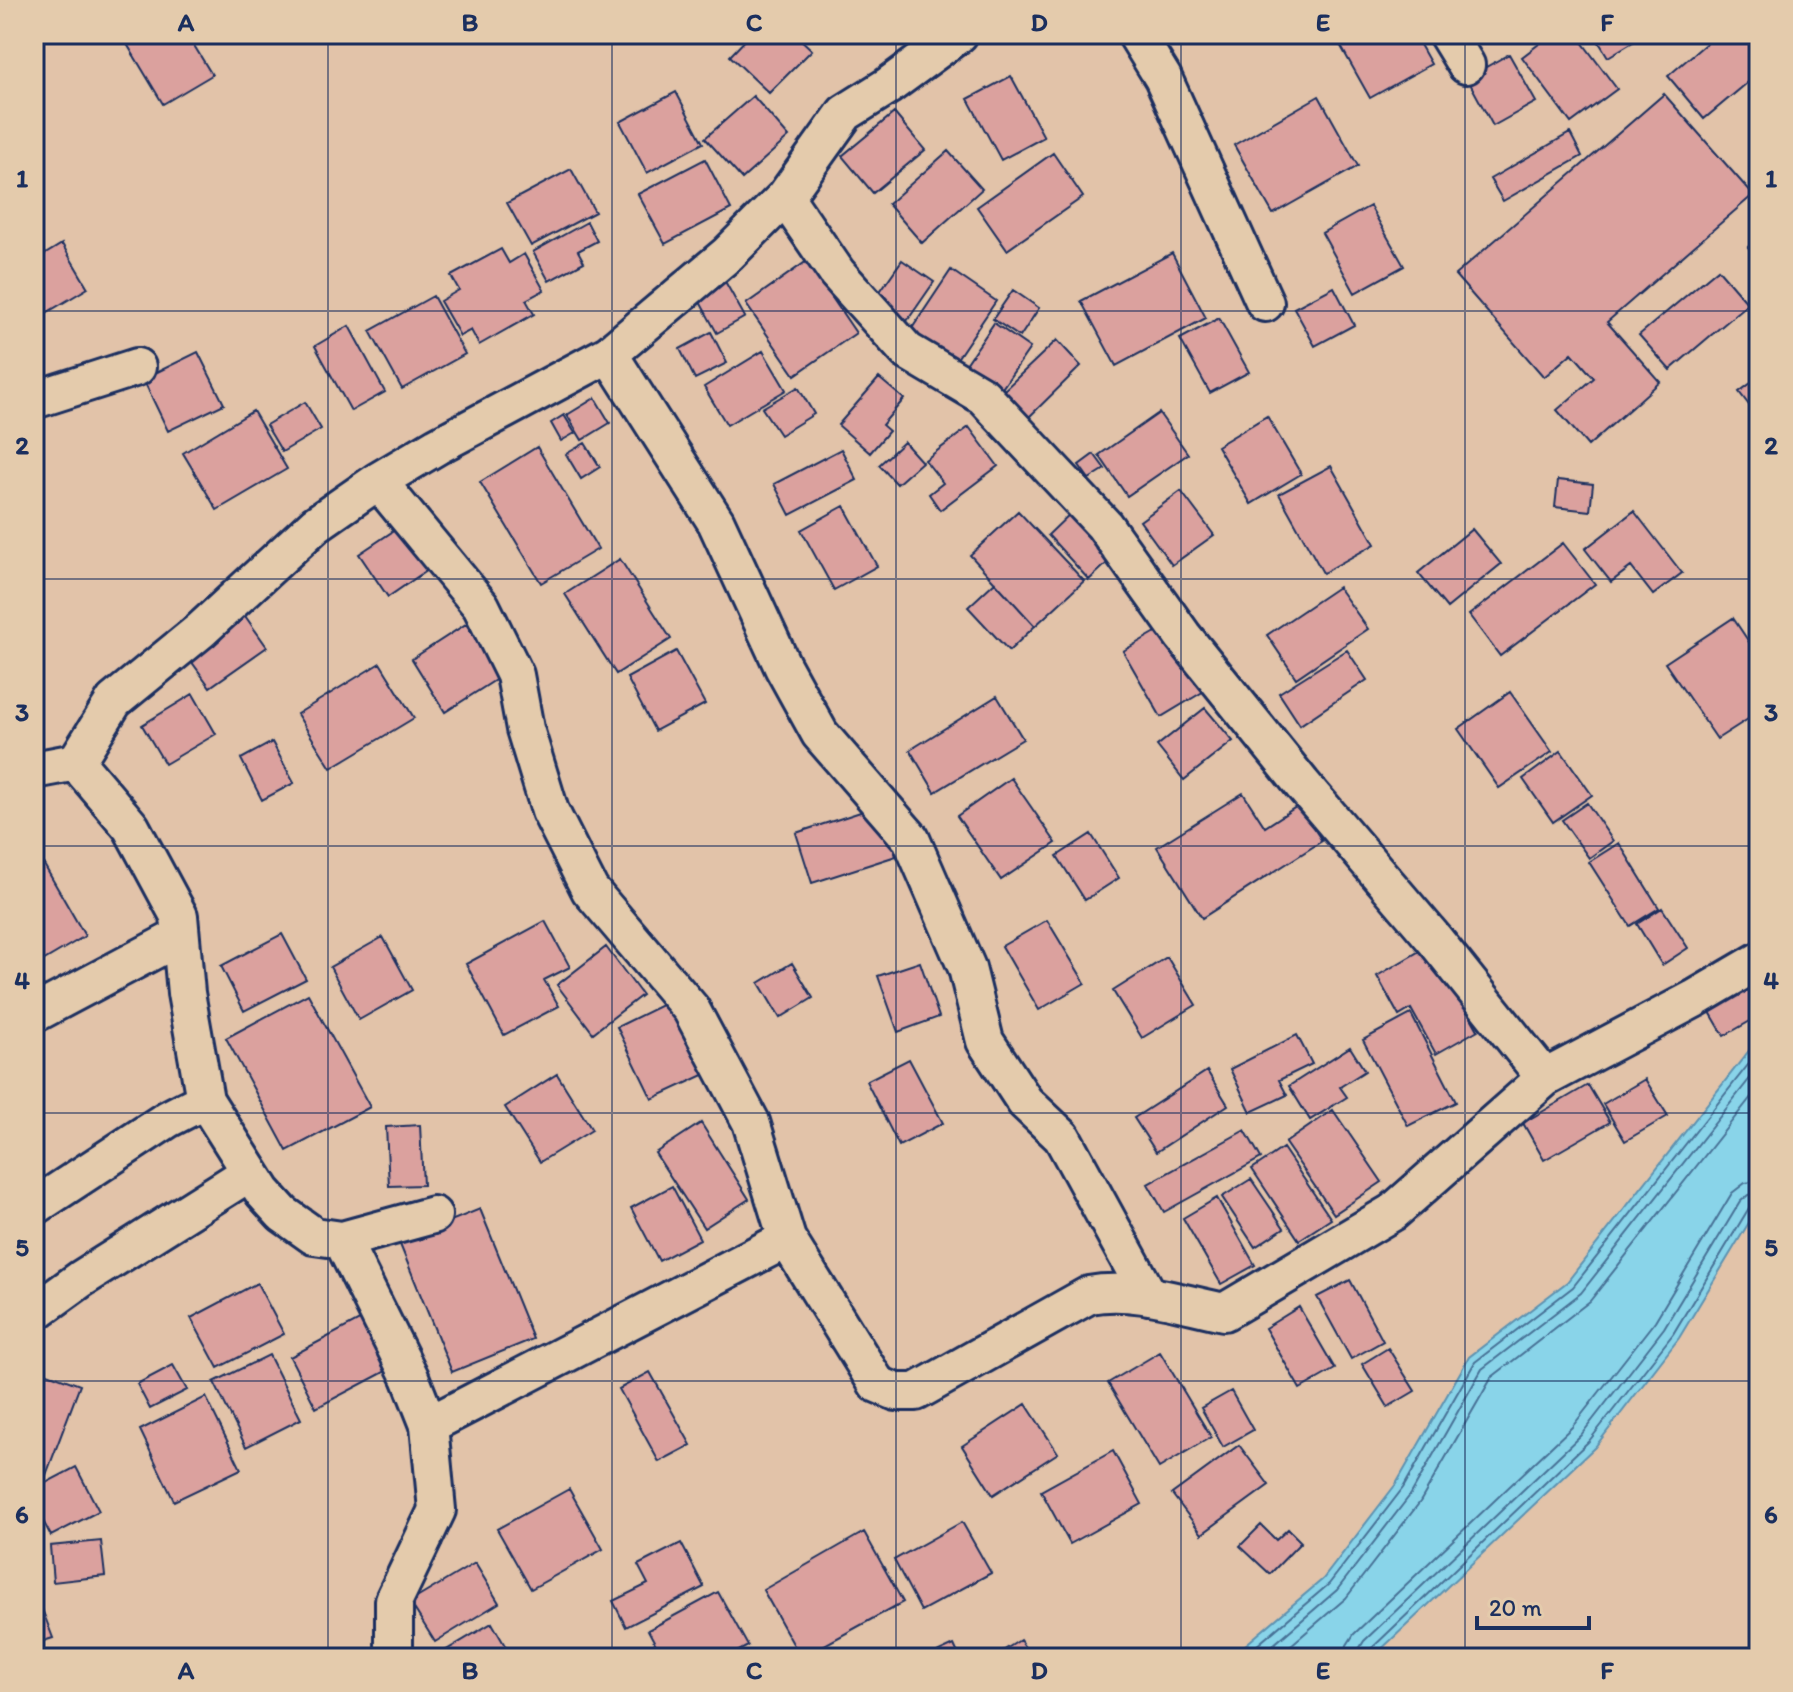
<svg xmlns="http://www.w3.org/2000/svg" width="1793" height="1692" font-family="Itim,sans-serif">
<rect width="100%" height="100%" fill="#e2c3a9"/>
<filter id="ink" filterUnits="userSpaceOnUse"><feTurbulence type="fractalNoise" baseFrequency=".0125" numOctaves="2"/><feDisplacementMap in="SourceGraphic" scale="16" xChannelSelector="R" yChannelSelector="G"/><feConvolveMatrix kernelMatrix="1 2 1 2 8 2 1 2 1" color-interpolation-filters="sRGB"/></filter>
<g filter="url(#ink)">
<!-- water -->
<path fill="#89d4e9" stroke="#5d92b1" stroke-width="2" d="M1759,1038V1206L1679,1338L1595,1447L1372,1658H1230L1323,1579L1396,1484L1469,1357L1567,1282Z"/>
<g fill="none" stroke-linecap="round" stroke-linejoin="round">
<!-- shore -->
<path stroke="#477196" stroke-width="2" d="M1242,1658L1329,1584L1403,1488L1475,1362L1573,1287L1759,1051
M1258,1658L1337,1590L1411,1494L1482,1369L1581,1293L1759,1067
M1276,1658L1346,1598L1420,1502L1492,1377L1590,1301L1759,1087
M1345,1658L1347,1645L1354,1634L1572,1427L1655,1321L1732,1193L1745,1183L1759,1181
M1358,1658L1359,1649L1364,1641L1581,1435L1664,1328L1740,1202L1748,1195L1759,1193
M1368,1658L1371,1649L1589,1441L1673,1334L1749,1208L1759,1203"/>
</g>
<!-- building -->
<path fill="#dba19e" stroke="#1b2f5e" stroke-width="2" d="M133,34H187L212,75L163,104L124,39Z
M751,34H795L812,50L769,93L730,56Z
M1334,34H1414L1431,64L1370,98Z
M1552,34H1576L1617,89L1571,123L1522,57Z
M1594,34H1646L1608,57Z
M1717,34H1743L1759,53V73L1704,119L1668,76Z
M1509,54L1536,102L1493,126L1467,78Z
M1011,76L1044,137L1001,160L968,99Z
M676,92L703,143L647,173L620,122Z
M1664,94L1753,195L1607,322L1660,382L1588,446L1557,410L1594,378L1572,353L1544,377L1455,275Z
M753,96L789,137L742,179L705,138Z
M1319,96L1358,166L1273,214L1234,145Z
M894,113L925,150L873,193L842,156Z
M1570,133L1582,156L1503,201L1490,179Z
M948,151L982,189L922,243L888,204Z
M1053,153L1083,197L1007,250L977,207Z
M705,159L731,209L665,244L638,194Z
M571,169L595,212L531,246L507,203Z
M1370,206L1404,266L1355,293L1322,233Z
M587,222L597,241L578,251L584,262L549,281L533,252Z
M1759,237V259L1748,247Z
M62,244L88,288L36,319L34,315V261Z
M501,249L509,263L524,254L544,290L526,300L534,314L479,345L471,330L460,336L440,301L459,290L451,276Z
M1172,253L1206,318L1116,366L1081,301Z
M902,260L934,282L905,324L872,303Z
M807,261L856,333L795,375L746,304Z
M1718,269L1748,304L1670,370L1639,335Z
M951,270L996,301L954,363L909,333Z
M722,276L745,317L717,333L694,291Z
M1334,287L1354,325L1315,346L1294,308Z
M1013,290L1039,308L1020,337L993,319Z
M433,296L465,354L402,389L370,331Z
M1219,318L1249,372L1210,393L1180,339Z
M994,323L1030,348L996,397L960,373Z
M349,326L385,392L351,411L315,346Z
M711,332L727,363L695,379L680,349Z
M1057,340L1081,366L1027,419L1001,393Z
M763,351L786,390L727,425L704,387Z
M198,352L224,404L168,431L143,379Z
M1759,377V418L1739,392Z
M879,378L904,399L882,425L889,431L870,453L838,425Z
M798,387L814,414L780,435L762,408Z
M595,398L610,423L582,440L567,415Z
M305,402L321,429L282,452L266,425Z
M253,411L287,469L217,510L183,453Z
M1159,413L1188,454L1127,496L1099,455Z
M564,415L575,433L561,441L551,423Z
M1267,416L1301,474L1251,504L1217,446Z
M969,427L998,466L940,510L929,494L943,483L925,460Z
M904,442L922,462L897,484L879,465Z
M585,443L600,467L581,479L566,454Z
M537,447L598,549L541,583L480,482Z
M841,449L857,480L790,515L774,484Z
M1094,454L1105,469L1089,479L1079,465Z
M1331,466L1375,544L1323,573L1279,494Z
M1558,480L1593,484L1590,511L1555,507Z
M1181,491L1214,535L1172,565L1140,521Z
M844,506L877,566L834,590L801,530Z
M1076,508L1119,552L1089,580L1048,535Z
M1018,511L1084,581L1035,626L970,555Z
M1634,511L1682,573L1653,595L1631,567L1611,582L1585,549Z
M404,524L433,566L388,597L359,554Z
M1472,529L1501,564L1447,608L1418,573Z
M1563,543L1595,584L1500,656L1469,615Z
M620,559L671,639L616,674L565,594Z
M995,582L1035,626L1009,651L968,607Z
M1338,587L1368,629L1296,678L1267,635Z
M243,613L267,647L210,687L186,654Z
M1733,618L1759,657V712L1717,739L1665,663Z
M466,624L500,677L445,712L412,659Z
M1168,625L1206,690L1161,717L1123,651Z
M1347,650L1367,680L1300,725L1279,693Z
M676,651L705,704L655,731L627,678Z
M380,663L414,718L331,768L297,714Z
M1510,692L1552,752L1499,788L1458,729Z
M193,694L216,734L165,764L142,725Z
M997,696L1023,739L935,792L910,750Z
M1205,708L1233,741L1184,780L1157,746Z
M272,742L294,783L262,800L241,759Z
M1561,751L1592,795L1553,822L1523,779Z
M1011,778L1056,843L1001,880L957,816Z
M1243,793L1265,827L1299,805L1322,841L1202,918L1157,847Z
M1587,803L1613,841L1589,858L1562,820Z
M879,806L896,856L812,883L796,833Z
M1091,834L1119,878L1085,900L1057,856Z
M1619,843L1659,908L1630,926L1589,862Z
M43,863L85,936L34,966V868Z
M1662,908L1688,948L1662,965L1637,924Z
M1047,920L1085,983L1039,1010L1002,946Z
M545,921L570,967L544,980L559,1006L504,1035L466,964Z
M282,934L306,979L244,1011L221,966Z
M383,937L412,990L359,1020L330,967Z
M1430,945L1478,1030L1436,1054L1411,1009L1399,1016L1377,976Z
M606,947L642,995L593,1033L557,985Z
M1167,957L1196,1005L1142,1038L1113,991Z
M920,962L939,1017L898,1032L878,976Z
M792,963L813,998L780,1018L759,983Z
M1748,980L1759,998V1016L1724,1036L1706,1005Z
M308,994L370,1107L287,1151L226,1038Z
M672,1000L708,1073L652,1099L617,1027Z
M1411,1014L1456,1102L1408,1126L1363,1040Z
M1297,1035L1312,1064L1279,1080L1287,1095L1251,1112L1230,1069Z
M1350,1047L1365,1071L1340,1087L1347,1097L1310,1120L1289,1086Z
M909,1059L943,1123L899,1146L866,1081Z
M1207,1071L1228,1105L1156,1152L1134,1118Z
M557,1074L592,1130L540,1162L505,1107Z
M1645,1079L1668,1116L1625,1141L1603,1104Z
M1588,1085L1610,1122L1544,1160L1523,1123Z
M1333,1110L1382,1182L1334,1214L1285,1143Z
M701,1123L749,1199L704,1228L655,1153Z
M420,1125L423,1185L389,1186L386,1127Z
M1245,1130L1261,1158L1164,1212L1148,1184Z
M1283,1148L1331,1219L1299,1240L1252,1169Z
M1251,1179L1284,1228L1255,1247L1222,1197Z
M672,1186L700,1239L659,1261L631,1208Z
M1217,1198L1255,1265L1221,1284L1183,1218Z
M480,1209L533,1339L452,1372L399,1242Z
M1350,1280L1383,1341L1351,1359L1317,1297Z
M257,1283L284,1334L218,1368L191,1318Z
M1299,1307L1335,1369L1300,1389L1265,1328Z
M365,1317L392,1368L316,1408L290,1357Z
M1388,1348L1415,1391L1388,1407L1362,1364Z
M1160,1352L1211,1437L1159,1468L1108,1383Z
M269,1355L301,1419L246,1447L214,1382Z
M173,1365L187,1390L150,1409L137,1384Z
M34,1368L80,1385L46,1475L34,1471Z
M650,1372L691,1445L659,1462L619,1389Z
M1231,1391L1253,1430L1223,1447L1201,1408Z
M206,1397L241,1469L174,1501L140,1430Z
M1026,1404L1058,1453L993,1495L962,1446Z
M1239,1445L1269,1485L1202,1534L1172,1494Z
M1113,1451L1142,1504L1070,1544L1041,1491Z
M76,1467L99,1511L51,1536L34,1504V1489Z
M569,1489L603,1549L531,1589L497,1529Z
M962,1522L991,1573L921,1611L894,1560Z
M1261,1525L1276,1540L1288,1529L1301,1542L1270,1574L1240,1546Z
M864,1532L903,1602L801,1658L763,1590Z
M101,1541L105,1576L53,1582L50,1546Z
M681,1543L704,1587L626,1627L613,1601L648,1584L638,1565Z
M475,1563L499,1603L435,1642L410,1602Z
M34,1588L53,1638L34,1644Z
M718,1592L748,1646L726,1658H663L648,1630Z
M492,1623L511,1656L442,1658L440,1654Z
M1020,1640L1032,1658H992Z
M954,1645L960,1658H926Z"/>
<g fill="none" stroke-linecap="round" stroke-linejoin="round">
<!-- minor casing -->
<g stroke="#1b2f5e" stroke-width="42">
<path id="minor" d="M1136,34L1163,78L1265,303
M1447,34L1466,65
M785,197L837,273L907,351L983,396L1104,525L1183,636L1302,784L1435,940L1545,1078
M609,354L716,522L783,667L820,734L911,839L967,968L985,1041L1025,1102L1062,1137L1149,1296
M34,400L137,367
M378,481L481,606L515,675L525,729L550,811L590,890L691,1009L751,1122L787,1239L877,1384L896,1392H916L1089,1295C1134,1287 1180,1303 1224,1312L1393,1212L1545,1078L1694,999L1759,961
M76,762L131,827L179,916L186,993L205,1100L263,1192L283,1214L314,1236L342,1240L433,1215
M34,770L76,762L114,701L201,630L316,524L378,481L437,446L609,354L728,254L785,197L845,113L888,86L959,34
M34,1014L179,937
M34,1207L168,1119L205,1100
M342,1240L410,1377L429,1425L437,1510L394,1600V1658
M34,1313L81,1279L249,1173
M429,1425L787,1239"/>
</g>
<!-- path -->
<path stroke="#1b2f5e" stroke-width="5" stroke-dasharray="6 6" stroke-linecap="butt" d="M1752,1355L1759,1349"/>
<!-- minor -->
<use href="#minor" stroke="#e4cbac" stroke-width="36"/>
</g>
</g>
<!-- grid -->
<path fill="none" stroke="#1b2f5e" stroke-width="2" stroke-opacity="0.55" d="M328,34V1658M612,34V1658M896,34V1658M1181,34V1658M1465,34V1658M34,311H1759M34,579H1759M34,846H1759M34,1113H1759M34,1381H1759"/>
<!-- margin -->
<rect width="1793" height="1692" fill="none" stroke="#e4cbac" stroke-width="88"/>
<!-- scale -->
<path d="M1477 1616v12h112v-12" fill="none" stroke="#1b2f5e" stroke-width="4"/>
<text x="1489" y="1616" font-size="24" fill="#1b2f5e" stroke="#e4cbac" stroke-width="6" paint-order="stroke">20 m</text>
<rect x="44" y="44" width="1705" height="1604" fill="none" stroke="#1b2f5e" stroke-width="3"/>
<g font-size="26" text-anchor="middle" font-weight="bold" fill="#1b2f5e">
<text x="186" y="31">A</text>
<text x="470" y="31">B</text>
<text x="754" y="31">C</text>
<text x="1039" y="31">D</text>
<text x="1323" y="31">E</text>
<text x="1607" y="31">F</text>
<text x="22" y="187">1</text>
<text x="1771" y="187">1</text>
<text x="22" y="454">2</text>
<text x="1771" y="454">2</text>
<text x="22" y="721">3</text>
<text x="1771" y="721">3</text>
<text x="22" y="989">4</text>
<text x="1771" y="989">4</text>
<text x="22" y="1256">5</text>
<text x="1771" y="1256">5</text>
<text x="22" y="1523">6</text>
<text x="1771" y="1523">6</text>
<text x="186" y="1679">A</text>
<text x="470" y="1679">B</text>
<text x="754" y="1679">C</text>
<text x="1039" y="1679">D</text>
<text x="1323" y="1679">E</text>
<text x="1607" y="1679">F</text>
</g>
</svg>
